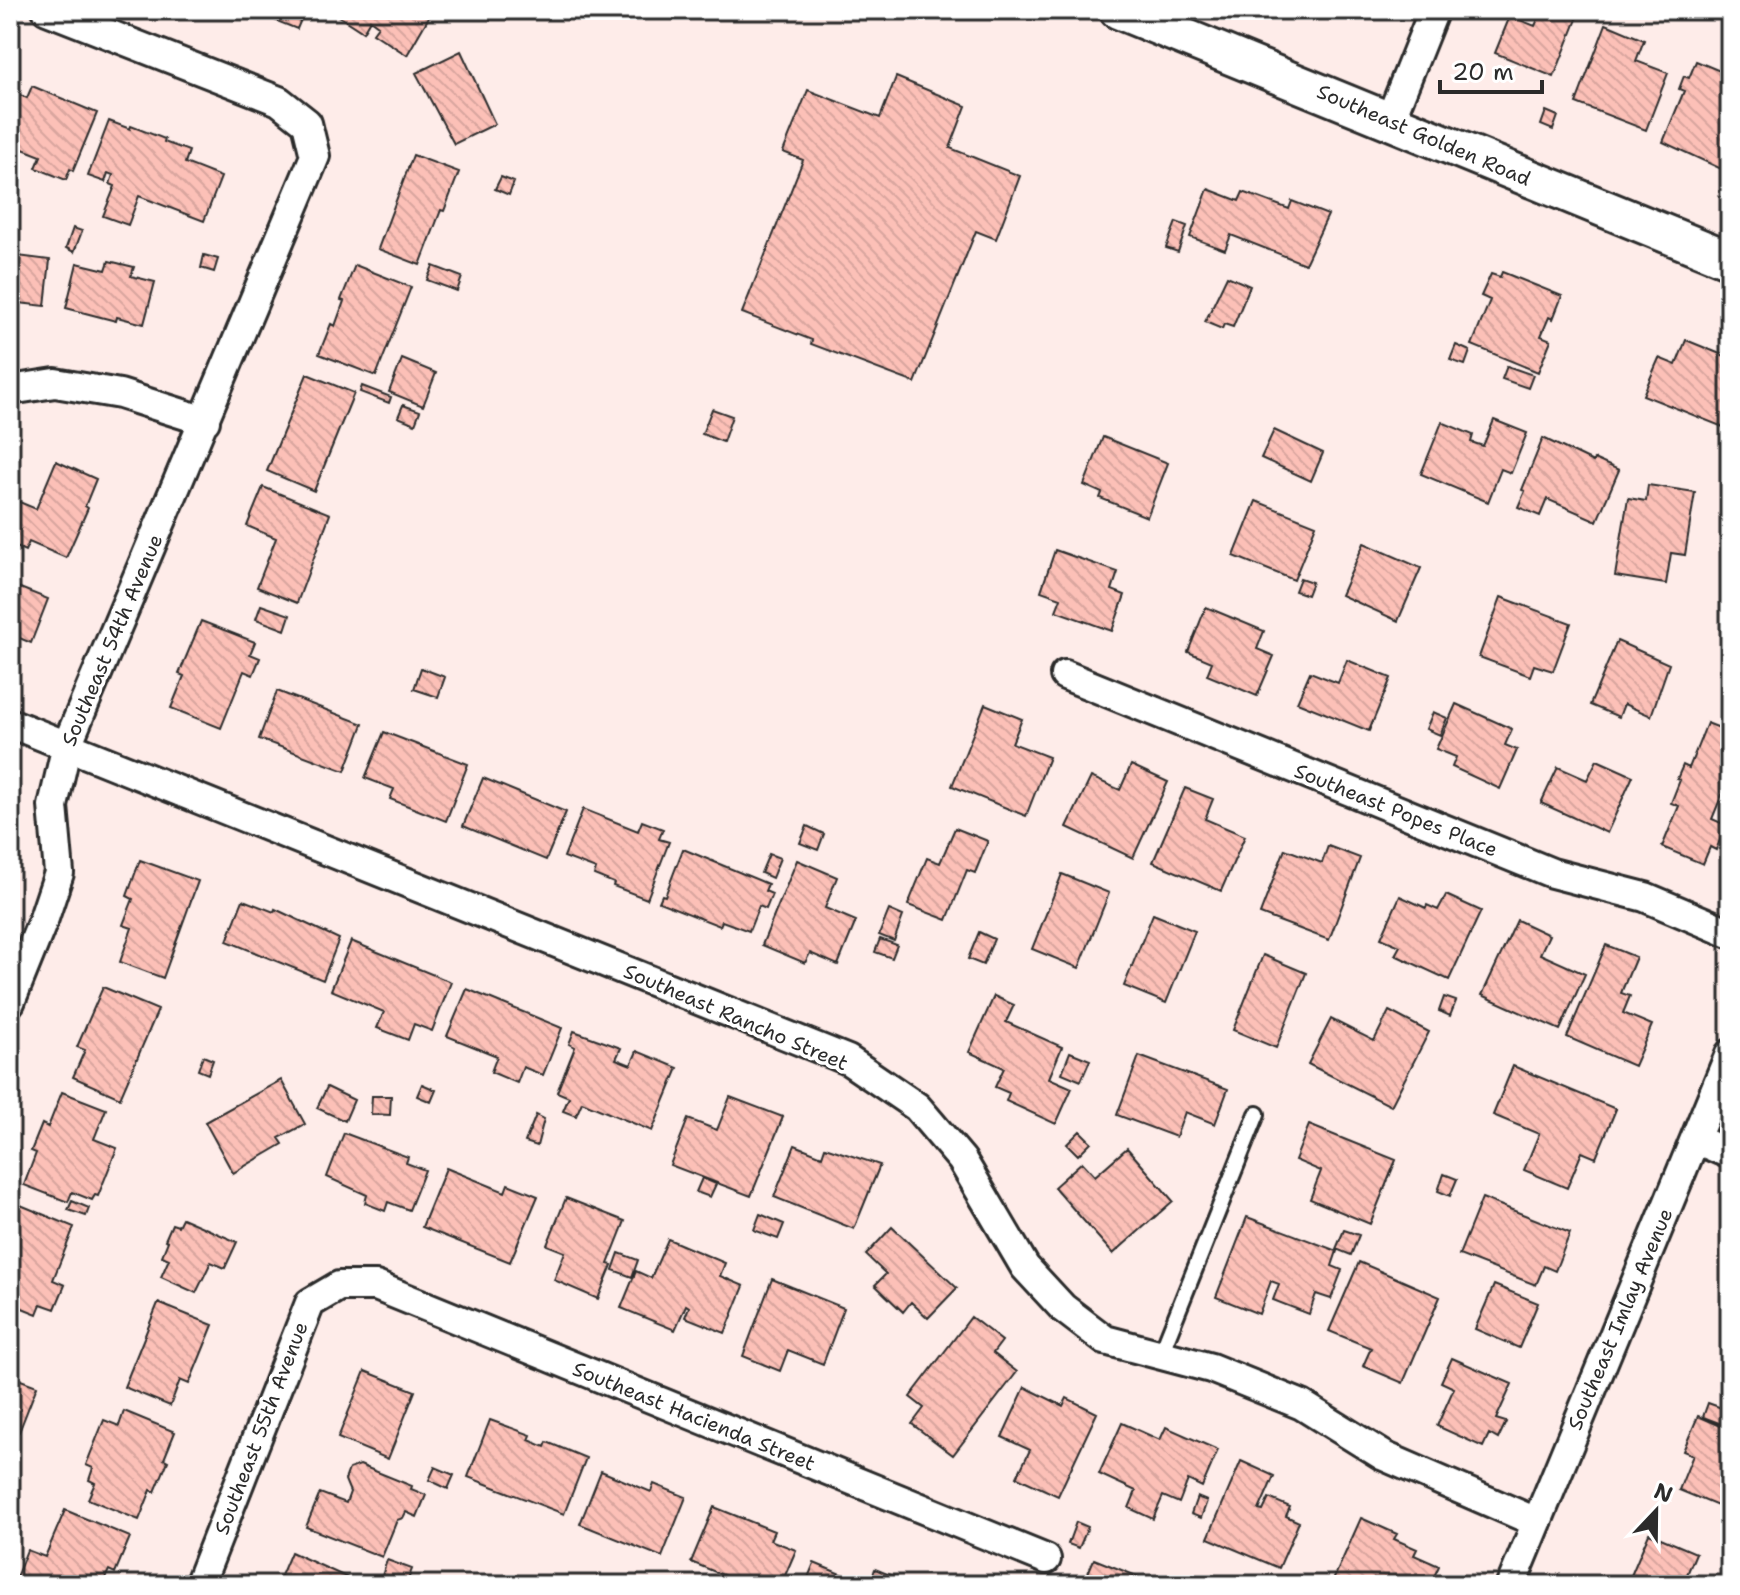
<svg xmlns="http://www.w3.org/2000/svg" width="1740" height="1595" font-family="'Shantell Sans',sans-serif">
<defs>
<pattern id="building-back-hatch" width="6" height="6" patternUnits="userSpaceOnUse" patternTransform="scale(2)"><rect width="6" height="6" fill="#fcc0b7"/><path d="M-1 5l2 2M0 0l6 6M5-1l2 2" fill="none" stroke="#d8a59e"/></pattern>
</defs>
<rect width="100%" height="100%" fill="#feece9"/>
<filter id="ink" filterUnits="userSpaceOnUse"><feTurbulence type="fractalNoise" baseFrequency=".0125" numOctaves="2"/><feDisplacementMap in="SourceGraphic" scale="16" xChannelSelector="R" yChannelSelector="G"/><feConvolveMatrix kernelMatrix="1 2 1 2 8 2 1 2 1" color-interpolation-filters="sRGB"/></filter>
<g filter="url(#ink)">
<!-- building -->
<path fill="url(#building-back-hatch)" stroke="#2b2b2b" stroke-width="2" d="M260,10H305L297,29L259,14Z
M333,10H433L407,55L373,33L378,26L370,20L363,32L332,12Z
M1542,10H1571L1579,14L1554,77L1495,53L1510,16L1535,26Z
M1606,24L1644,40L1636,61L1668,73L1646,130L1576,103Z
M461,51L495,124L454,144L416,73Z
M1696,61L1730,75L1724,94L1730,97V173L1663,142L1684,91L1679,89L1684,76L1689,78Z
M896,77L966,106L950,148L1020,176L996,239L976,231L915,383L811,344L812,340L742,313L803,160L783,152L808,90L880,118Z
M32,86L97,113L73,171L70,169L66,180L36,168L41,156L10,144V91L27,98Z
M1546,111L1558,116L1553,130L1541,125Z
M109,121L130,129L131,126L165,139L164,142L189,151L185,163L221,177L204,221L139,196L128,225L103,216L115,186L110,184L113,175L108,173L105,182L88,176Z
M413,155L459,172L444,211L441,210L420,265L378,249Z
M501,177L514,182L509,195L495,189Z
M1208,189L1239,201L1243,192L1289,209L1292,201L1328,215L1305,264L1231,235L1225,250L1190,237Z
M1176,222L1187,226L1178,252L1166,248Z
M73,228L82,231L74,252L66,248Z
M10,255L50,260L45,306L10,302Z
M204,255L218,259L214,272L201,268Z
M109,261L134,267L131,276L155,282L144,324L117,317L116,321L66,308L77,263L106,270Z
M355,265L411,287L376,376L319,354L331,324L335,326L344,301L341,300Z
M433,266L462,277L457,291L427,280Z
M1502,272L1562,296L1553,319L1549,317L1541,336L1551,340L1538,372L1472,345L1490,300L1481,296L1491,274L1500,277Z
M1227,276L1250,286L1233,327L1224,324L1222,329L1205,322Z
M1686,340L1730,358V411L1723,427L1643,395L1659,358L1676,365Z
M1456,345L1470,351L1465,365L1450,360Z
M402,359L436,373L423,406L389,392Z
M1507,366L1533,375L1528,388L1502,379Z
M307,374L354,393L314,491L267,471Z
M362,386L391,397L389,403L360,392Z
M403,405L420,411L415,424L398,417Z
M712,409L732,416L723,442L702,434Z
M1494,420L1527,433L1511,473L1501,469L1488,502L1421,474L1442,422L1473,435L1471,442L1483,446Z
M1274,430L1323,453L1311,481L1261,458Z
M1103,437L1168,463L1147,517L1100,498L1102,493L1084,485Z
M1543,438L1593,462L1594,459L1619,470L1597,521L1547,499L1540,516L1518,507L1525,491L1522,490Z
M56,461L96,479L85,506L88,508L66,558L29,542L25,551L10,544V498L36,509Z
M1648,485L1695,492L1685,555L1671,553L1666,584L1615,576L1628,498L1646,501Z
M263,487L330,514L297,603L257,587L276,538L247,526Z
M1256,501L1316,525L1294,580L1234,556Z
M1364,543L1421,568L1398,621L1341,595Z
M1055,550L1118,572L1112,590L1125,595L1112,631L1056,611L1061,598L1041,591Z
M1300,578L1312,582L1307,595L1295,591Z
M10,584L48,599L31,643L10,634Z
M1501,597L1571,623L1553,671L1534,665L1530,676L1479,657Z
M261,605L290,615L285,630L256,619Z
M1206,607L1264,631L1257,649L1274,656L1257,696L1207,675L1212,662L1188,652Z
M201,621L255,642L250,654L260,658L253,675L244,671L221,728L171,708L184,676L179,674Z
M1617,641L1669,664L1651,716L1624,704L1619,717L1590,705Z
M1347,660L1391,678L1369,731L1297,702L1310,672L1338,683Z
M421,668L445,677L438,697L414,689Z
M277,691L363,724L345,771L259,739Z
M985,704L1022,719L1012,743L1049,757L1026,816L952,786Z
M1456,704L1512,729L1505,745L1517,750L1500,789L1452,767L1456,757L1436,749Z
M1433,712L1447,718L1440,735L1426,729Z
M1707,723L1730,732V775L1712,819L1726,825L1716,850L1710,847L1703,864L1662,847L1679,806L1671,803L1680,780L1677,779L1683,765L1689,768Z
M384,732L468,764L446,821L390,799L394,789L365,778Z
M1597,760L1633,776L1607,833L1541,803L1558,767L1587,780Z
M1131,765L1168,782L1133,858L1067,827L1091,777L1120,790Z
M483,778L566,812L546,860L463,826Z
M1185,788L1213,799L1205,819L1245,836L1221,891L1153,862Z
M583,809L638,831L642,821L663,829L659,839L669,842L647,899L613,886L614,883L594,875L596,869L564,857Z
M807,826L824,834L818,850L800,843Z
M955,828L988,841L975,873L967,870L947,920L908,905L927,858L940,863Z
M1328,846L1360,858L1329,940L1260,914L1285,849L1322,863Z
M683,849L768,884L765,891L772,894L766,909L759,906L749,931L722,921L720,926L659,902L662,895L665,896Z
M769,854L780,858L772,878L761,873Z
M140,860L198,881L163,978L120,962L132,928L123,925L133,899L127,896Z
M797,860L837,877L825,908L856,921L838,965L810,953L805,963L762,945Z
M1062,874L1109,893L1079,968L1032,949Z
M1446,895L1481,911L1449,980L1395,955L1400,946L1381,938L1400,896L1426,908L1427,905L1438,910Z
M243,900L274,912L275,909L339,939L323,980L227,941Z
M889,910L903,916L894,941L879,935Z
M1153,914L1195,931L1166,1003L1124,986Z
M1517,920L1549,935L1540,954L1585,974L1560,1030L1482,995Z
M979,932L994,939L983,965L968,959Z
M880,939L897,945L892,958L875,952Z
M351,941L451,982L432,1031L414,1024L408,1040L377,1028L384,1012L331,990Z
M1606,945L1636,957L1621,993L1630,996L1623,1013L1652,1025L1634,1066L1567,1037Z
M1263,955L1306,973L1276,1048L1233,1030Z
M103,987L158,1010L120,1098L73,1077L85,1050L77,1047Z
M467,989L562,1028L543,1075L523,1067L517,1083L491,1072L497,1056L447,1036Z
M994,996L1014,1005L1006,1022L1062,1047L1049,1078L1072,1088L1056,1124L1006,1101L1009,1093L995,1087L1004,1068L969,1052Z
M1444,997L1456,1001L1450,1016L1439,1011Z
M1389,1011L1429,1032L1391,1106L1308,1064L1331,1019L1374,1041Z
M574,1031L621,1048L616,1059L631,1065L637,1051L678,1068L652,1131L582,1102L576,1116L563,1111L569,1097L557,1092L575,1047L569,1044Z
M1070,1052L1090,1060L1081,1081L1062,1073Z
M203,1056L213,1060L208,1074L198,1070Z
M1139,1056L1228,1089L1215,1124L1185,1112L1176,1137L1117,1115Z
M1513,1066L1616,1109L1596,1158L1582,1152L1567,1188L1524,1170L1539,1134L1493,1115Z
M281,1080L305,1124L279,1138L283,1144L233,1173L205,1122Z
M422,1084L436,1090L431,1102L417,1096Z
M327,1087L354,1100L345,1121L317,1108Z
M62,1092L106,1109L94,1139L117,1148L98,1196L95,1195L92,1200L72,1192L68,1202L24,1185L36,1153L31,1151L42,1124L48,1127Z
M372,1096H391L390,1115L371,1114Z
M730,1097L783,1117L751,1196L670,1165L688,1119L717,1130Z
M536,1115L544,1119L537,1146L525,1142Z
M1309,1125L1396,1160L1370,1224L1310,1199L1321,1171L1295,1160Z
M1080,1131L1091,1142L1078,1155L1067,1144Z
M344,1133L408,1157L406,1163L425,1170L409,1210L388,1202L385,1211L365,1203L367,1195L327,1177Z
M795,1145L822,1156L825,1147L880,1165L854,1229L774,1197Z
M1127,1148L1173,1201L1113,1254L1054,1187L1082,1162L1095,1176Z
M446,1168L505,1192L508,1184L538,1196L510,1262L422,1227Z
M1444,1174L1457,1179L1450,1196L1438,1191Z
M702,1178L716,1184L710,1197L696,1192Z
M566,1198L625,1221L608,1264L612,1265L598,1299L554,1280L565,1252L547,1245Z
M1482,1198L1570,1233L1555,1271L1544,1266L1536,1285L1459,1255Z
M72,1201L89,1208L86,1216L68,1210Z
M18,1204L74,1227L53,1280L65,1285L55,1309L41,1304L37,1314L10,1303V1222Z
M760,1214L784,1224L778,1239L754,1230Z
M1247,1217L1337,1251L1332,1266L1342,1270L1331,1299L1316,1294L1309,1314L1273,1300L1279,1284L1271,1281L1259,1314L1216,1297Z
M182,1218L237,1242L225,1268L211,1262L196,1293L161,1277L169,1259L162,1256L168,1241L165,1240L172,1224L178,1226Z
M892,1227L957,1288L928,1318L911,1302L903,1312L875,1285L886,1274L866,1255Z
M1344,1230L1359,1235L1351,1255L1336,1249Z
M668,1239L725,1263L720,1276L744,1286L725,1333L685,1317L689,1307L686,1305L675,1330L621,1308L636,1271L651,1278Z
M619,1253L638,1260L632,1277L613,1270Z
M1359,1262L1440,1297L1403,1383L1363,1366L1371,1348L1329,1331Z
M772,1279L844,1308L823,1364L788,1350L780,1371L743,1356Z
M1494,1285L1538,1303L1519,1348L1475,1329Z
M158,1303L213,1325L189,1384L180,1380L170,1406L124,1387Z
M971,1317L1002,1341L993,1353L1017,1372L953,1455L912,1424L924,1408L910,1397Z
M1452,1358L1512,1384L1496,1419L1506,1422L1498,1439L1489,1434L1483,1447L1437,1426L1454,1388L1441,1382Z
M365,1371L415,1391L388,1459L338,1438Z
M10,1376L37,1386L19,1432L10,1428Z
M1025,1387L1063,1406L1067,1398L1097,1413L1058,1496L1017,1477L1030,1450L1002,1437Z
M1708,1403L1730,1411V1427L1703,1417Z
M124,1411L175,1432L164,1459L168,1461L155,1492L151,1490L139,1520L88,1499L95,1483L89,1480L93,1468L86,1465L104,1420L119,1426Z
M1698,1416L1730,1430V1511L1679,1490L1693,1455L1683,1451Z
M490,1420L531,1435L529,1440L545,1447L547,1442L586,1458L564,1514L468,1477Z
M1122,1423L1160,1440L1166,1427L1218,1450L1202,1487L1188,1480L1179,1503L1163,1496L1153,1519L1129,1508L1136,1491L1099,1474Z
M1241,1461L1274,1476L1259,1510L1263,1511L1269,1498L1290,1507L1286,1516L1299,1522L1279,1568L1208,1538Z
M360,1465L412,1486L411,1489L426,1495L417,1517L406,1512L403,1518L397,1520L382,1557L306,1527L320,1493L346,1503L350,1492L345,1480L349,1469Z
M435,1467L454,1475L448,1489L429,1480Z
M601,1471L651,1492L654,1484L686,1497L662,1557L580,1524Z
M1197,1497L1207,1501L1201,1518L1191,1514Z
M714,1507L774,1531L770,1540L796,1550L781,1585H747L691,1562Z
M65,1510L130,1537L115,1573L109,1570L102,1585H13L27,1550L45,1557Z
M1361,1518L1397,1534L1394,1539L1417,1549L1414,1555L1439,1566L1430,1585H1331Z
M1076,1522L1088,1527L1079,1548L1068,1544Z
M1649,1533L1696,1553L1683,1584L1685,1585H1627Z
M291,1552L359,1583L358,1585H277Z
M1094,1559L1159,1585H1083Z
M387,1560L412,1569L406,1585L382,1576Z
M814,1563L867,1585H805Z
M875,1569L912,1584V1585H869Z"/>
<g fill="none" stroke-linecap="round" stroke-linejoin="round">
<!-- service casing -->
<g stroke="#2b2b2b" stroke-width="20">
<path id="service" d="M1160,1356L1257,1114"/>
</g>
<!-- minor casing -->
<g stroke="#2b2b2b" stroke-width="34">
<path id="minor" d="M1390,120L1434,10
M10,390L55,383L120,394L205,421
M1065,675L1552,873L1645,897L1730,933
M10,723L848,1060L917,1107L962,1160L1025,1267L1063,1308L1105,1340L1211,1368L1302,1405L1384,1456L1536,1522
M10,1002L44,918L59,873L53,806L67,745L315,156L307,123L279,101L47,10
M1695,1139L1730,1154
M199,1585L310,1303L339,1286H376L1046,1559
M1511,1585L1730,1054"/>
</g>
<!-- tertiary casing -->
<g stroke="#2b2b2b" stroke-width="42">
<path id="tertiary" d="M1118,10L1730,260"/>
</g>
<!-- service -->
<use href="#service" stroke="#fff" stroke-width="14"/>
<!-- minor -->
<use href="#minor" stroke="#fff" stroke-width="28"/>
<!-- tertiary -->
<use href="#tertiary" stroke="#fff" stroke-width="36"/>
</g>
</g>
<g text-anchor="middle" stroke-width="7" stroke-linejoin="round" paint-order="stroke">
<!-- street labels -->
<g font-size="20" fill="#2b2b2b" stroke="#fff">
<text transform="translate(1424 135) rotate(23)" y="7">Southeast Golden Road</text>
<text transform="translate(112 640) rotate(-67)" y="7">Southeast 54th Avenue</text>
<text transform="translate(1396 810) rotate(22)" y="7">Southeast Popes Place</text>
<text transform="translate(736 1017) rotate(23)" y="7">Southeast Rancho Street</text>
<text transform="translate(1620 1319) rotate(-67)" y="7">Southeast Imlay Avenue</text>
<text transform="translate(694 1416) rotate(22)" y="7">Southeast Hacienda Street</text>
<text transform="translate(261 1428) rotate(-69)" y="7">Southeast 55th Avenue</text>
</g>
</g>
<!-- margin -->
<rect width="1740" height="1595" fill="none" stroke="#fff" stroke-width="40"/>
<rect x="20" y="20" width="1700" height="1555" fill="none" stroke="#2b2b2b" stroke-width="3" filter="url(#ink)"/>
<!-- north arrow -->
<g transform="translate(1656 1511) rotate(22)" stroke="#ffffff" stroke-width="6" paint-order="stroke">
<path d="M0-6L14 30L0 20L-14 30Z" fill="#2b2b2b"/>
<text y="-12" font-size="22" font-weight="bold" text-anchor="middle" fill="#2b2b2b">N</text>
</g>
<!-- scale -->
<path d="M1440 80v12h102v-12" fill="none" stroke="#2b2b2b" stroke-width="4"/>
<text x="1452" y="80" font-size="24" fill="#2b2b2b" stroke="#ffffff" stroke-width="6" paint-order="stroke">20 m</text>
</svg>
